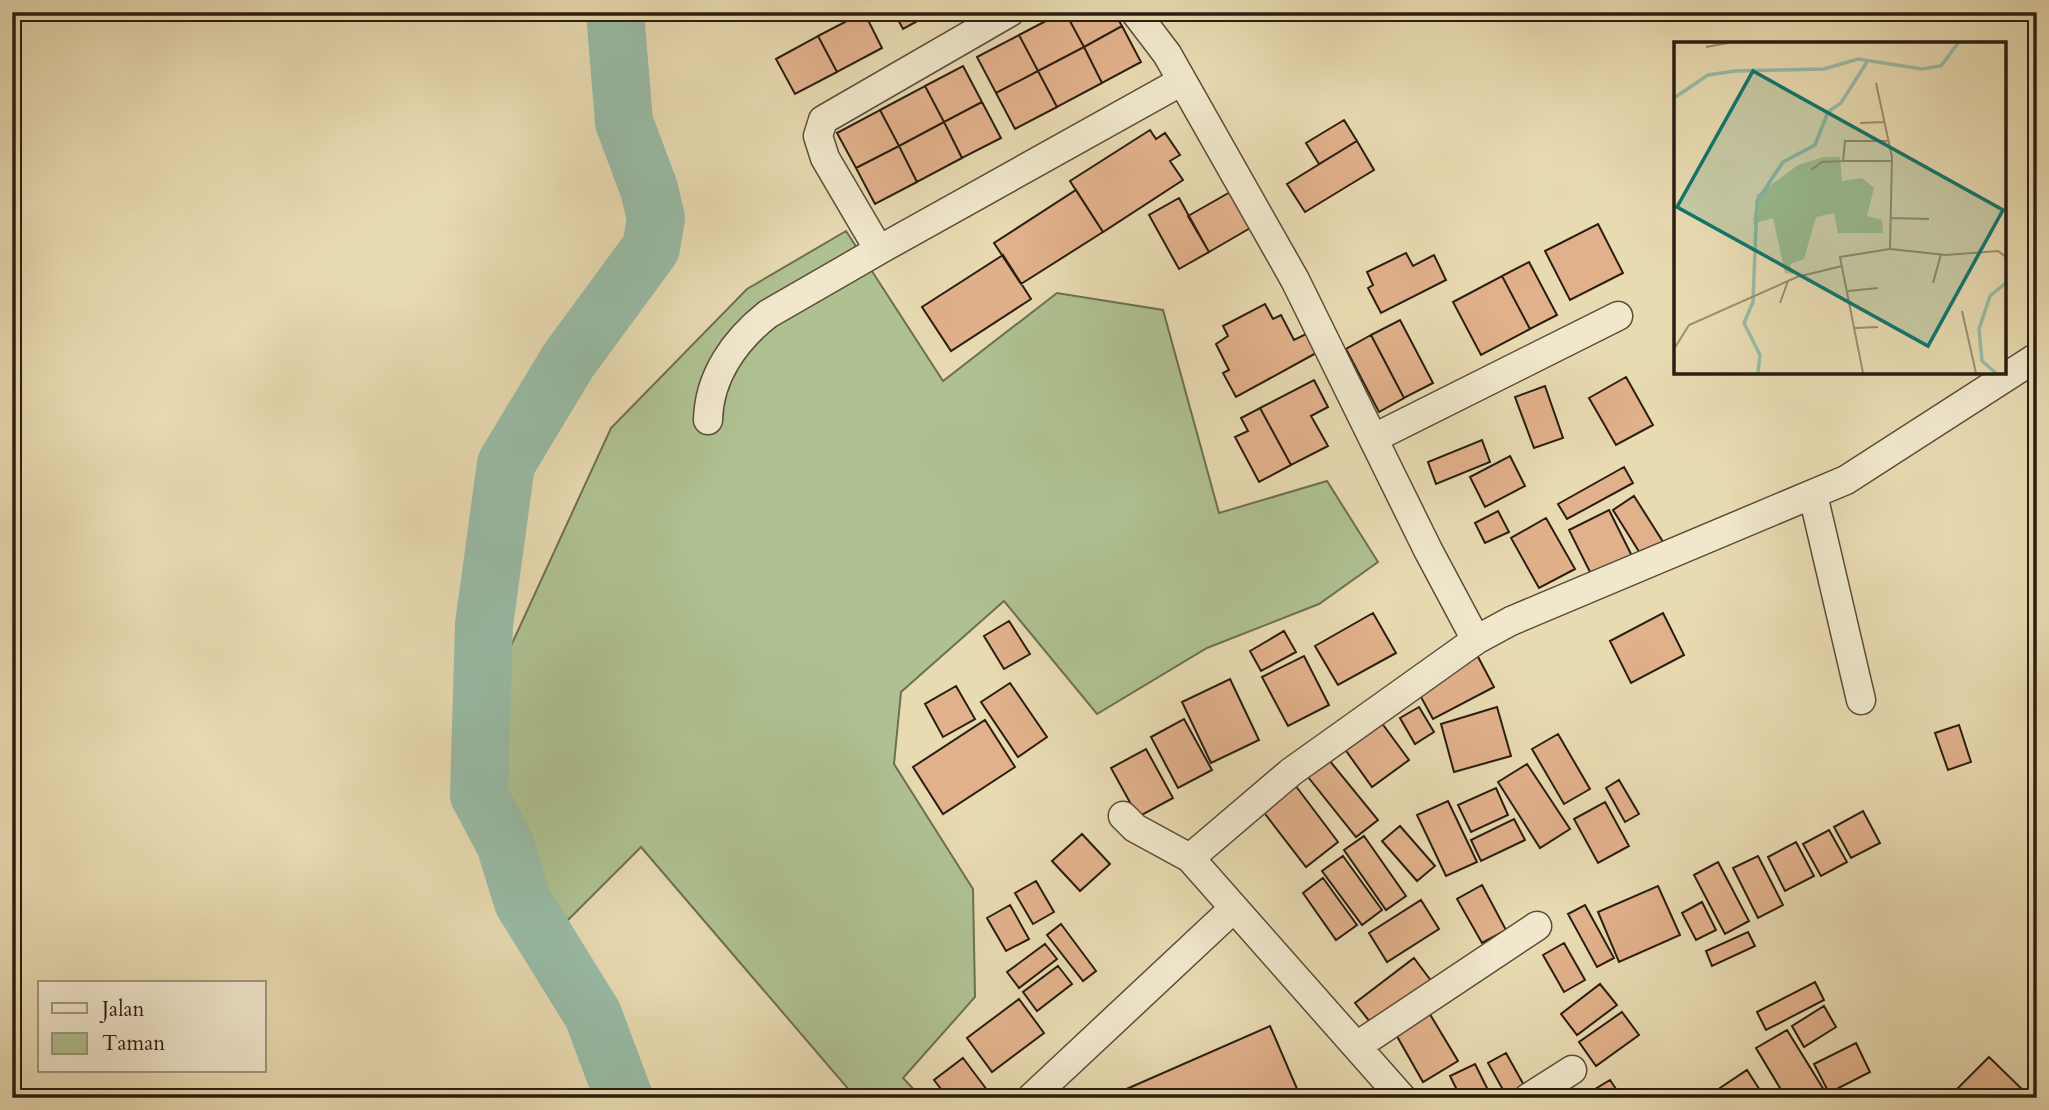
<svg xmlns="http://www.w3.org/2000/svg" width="2049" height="1110" font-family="Cardo,serif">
<rect width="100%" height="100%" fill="#e8dab1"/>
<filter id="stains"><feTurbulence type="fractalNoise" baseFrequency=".00286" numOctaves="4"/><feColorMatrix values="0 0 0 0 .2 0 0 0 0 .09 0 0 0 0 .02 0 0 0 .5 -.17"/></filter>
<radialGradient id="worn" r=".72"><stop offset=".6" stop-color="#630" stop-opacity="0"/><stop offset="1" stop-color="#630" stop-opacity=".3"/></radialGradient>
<!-- green -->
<path fill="#afc191" stroke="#6d6f51" stroke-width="2" d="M846,231L943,381L1057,293L1163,310L1219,513L1327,481L1378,562L1319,604L1207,648L1097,714L1004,601L901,692L894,764L973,889L975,997L903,1078L922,1098H856L641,847L533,955L459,759L611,428L747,289Z"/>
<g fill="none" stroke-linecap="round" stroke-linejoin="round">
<!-- river -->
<path stroke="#98bba6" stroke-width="58" d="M615,12L624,122L649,189L656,218L651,248L568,361L506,464L484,625L479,795L505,844L523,902L593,1015L624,1098"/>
</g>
<!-- building -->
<path fill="#e1b18b" stroke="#2b1d11" stroke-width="2" d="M864,12L882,48L837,72L818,36Z
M894,12H934L903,29Z
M1063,12H1065L1084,47L1038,71L1019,35Z
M1065,12H1114L1122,26L1084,47Z
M1122,26L1141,62L1102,83L1084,47Z
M1019,35L1038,71L996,93L977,57Z
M818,36L837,72L795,94L776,59Z
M1084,47L1102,83L1057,107L1038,71Z
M963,66L982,102L944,122L925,86Z
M1038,71L1057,107L1015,129L996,93Z
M925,86L944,122L899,146L880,110Z
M982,102L1001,138L962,158L944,122Z
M880,110L899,146L856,168L837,133Z
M1344,120L1357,141L1319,164L1306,143Z
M944,122L962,158L917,182L899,146Z
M1150,130L1156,139L1165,133L1180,155L1170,161L1183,180L1103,232L1070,181Z
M1357,141L1374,170L1305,212L1287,184Z
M899,146L917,182L875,204L856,168Z
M1076,190L1103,232L1021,284L994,243Z
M1232,191L1252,227L1209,252L1188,216Z
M1179,198L1209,252L1179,269L1149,215Z
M1598,224L1623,273L1570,300L1545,251Z
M1406,253L1413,266L1434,255L1446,280L1381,313L1368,288L1373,285L1367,272Z
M1003,255L1031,299L951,351L922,307Z
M1529,262L1557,315L1530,329L1502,276Z
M1502,276L1530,329L1481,355L1453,302Z
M1265,304L1273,319L1281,315L1294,340L1308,333L1318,352L1236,397L1223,373L1229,370L1216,344L1228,336L1223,326Z
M1400,320L1433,383L1404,398L1371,335Z
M1371,335L1404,398L1379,412L1346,349Z
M1626,377L1653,425L1616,445L1589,398Z
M1314,380L1328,407L1311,416L1328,446L1291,465L1260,408Z
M1545,386L1563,438L1534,448L1515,397Z
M1260,408L1291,465L1259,482L1235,437L1248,431L1241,418Z
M1482,440L1490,462L1436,484L1428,462Z
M1510,456L1525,486L1485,507L1470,477Z
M1624,467L1633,483L1567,519L1558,504Z
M1634,496L1665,545L1643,558L1613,510Z
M1609,510L1632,556L1592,576L1569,530Z
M1498,511L1509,532L1485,543L1475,523Z
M1546,518L1575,569L1539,588L1511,538Z
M1373,613L1396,653L1338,685L1315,646Z
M1663,613L1684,655L1631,683L1610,641Z
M1009,621L1030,654L1004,669L984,636Z
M1284,631L1296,652L1261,671L1250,651Z
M1477,655L1494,687L1433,719L1416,688Z
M1304,656L1329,705L1288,726L1262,677Z
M1230,679L1259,740L1211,763L1182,702Z
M1010,683L1047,737L1018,757L981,702Z
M956,686L975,719L943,737L925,704Z
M1419,707L1434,732L1415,744L1400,718Z
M1497,707L1511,756L1454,772L1441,724Z
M1184,719L1212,770L1178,788L1151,737Z
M985,720L1015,767L943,814L913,767Z
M1381,722L1409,760L1372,787L1344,748Z
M1959,725L1971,762L1948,770L1935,733Z
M1558,734L1590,789L1564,804L1532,749Z
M1146,749L1173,798L1138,817L1111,768Z
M1329,760L1378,820L1356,837L1308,777Z
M1527,764L1570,829L1540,848L1498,782Z
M1619,780L1639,814L1625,822L1606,788Z
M1295,785L1338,842L1306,867L1262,810Z
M1496,788L1508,815L1471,832L1458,805Z
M1448,801L1477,862L1446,876L1417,815Z
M1605,802L1629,846L1598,863L1574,819Z
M1863,811L1880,843L1851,858L1834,827Z
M1514,819L1525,840L1481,861L1471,840Z
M1400,826L1435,866L1417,881L1382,841Z
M1829,830L1847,862L1821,876L1803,844Z
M1082,834L1110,864L1080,891L1052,861Z
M1364,836L1406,896L1386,910L1344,850Z
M1796,842L1814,876L1785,891L1768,857Z
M1343,856L1382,910L1362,925L1322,871Z
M1758,856L1783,905L1758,918L1733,868Z
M1718,862L1749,921L1725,934L1694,875Z
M1323,878L1357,925L1336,940L1303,893Z
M1036,881L1054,912L1033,924L1015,893Z
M1482,885L1506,930L1482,943L1457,899Z
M1658,886L1680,935L1619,962L1598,912Z
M1421,900L1439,929L1387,962L1369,933Z
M1702,902L1716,930L1696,940L1682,913Z
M1010,905L1029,939L1006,951L987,918Z
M1585,905L1614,958L1597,967L1568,914Z
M1061,924L1096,971L1083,981L1047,935Z
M1748,932L1755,946L1712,966L1706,951Z
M1564,943L1585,980L1564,992L1543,955Z
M1045,944L1057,959L1019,988L1007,972Z
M1414,958L1432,982L1374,1027L1355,1003Z
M1058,966L1072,984L1037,1011L1023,992Z
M1815,982L1824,1000L1766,1030L1757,1012Z
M1600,984L1617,1005L1577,1035L1561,1014Z
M1019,999L1044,1033L992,1072L967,1038Z
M1824,1006L1836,1027L1804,1047L1792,1026Z
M1428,1011L1458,1061L1423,1082L1394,1031Z
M1622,1012L1639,1035L1596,1066L1579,1042Z
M1270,1026L1301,1098H1106Z
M1787,1030L1824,1090L1812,1098H1786L1756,1048Z
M1856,1043L1870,1072L1829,1093L1814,1064Z
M1506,1053L1525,1087L1507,1097L1488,1063Z
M1989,1057L2031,1098H1962L1955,1091Z
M963,1058L987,1090L976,1098H948L934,1080Z
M1475,1064L1492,1098H1461L1450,1076Z
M1747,1070L1765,1098H1727L1720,1088Z
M1610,1080L1622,1098H1583L1582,1097Z"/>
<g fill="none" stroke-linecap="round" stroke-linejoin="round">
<!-- minor casing -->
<g stroke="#5a4c39" stroke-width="31">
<path id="minor" d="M1135,12L1167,54L1295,280L1428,550L1476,640L1291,772L1190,858L1402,1098
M879,250L1182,81
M708,420C709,376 735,340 768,314L879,250L825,158L818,136L823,120L1010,12
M1374,438L1618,316
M1813,495L1861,700
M1476,640L1511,621L1846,480L2037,357
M1123,816L1135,828L1190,858
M1357,1046L1537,926
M1031,1098L1234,908
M1528,1098L1572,1070"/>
</g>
<!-- minor -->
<use href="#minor" stroke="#f0e7cc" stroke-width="28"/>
</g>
<!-- overview -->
<g transform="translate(1674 42)">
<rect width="332" height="332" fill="#e8dab1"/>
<path d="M150,115H166L168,139L188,136L200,146L193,174L208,178L209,191H164L160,171L142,175L130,217L116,222L119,232L111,231L99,176L79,182L83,153L124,123Z" fill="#afc191"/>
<path fill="none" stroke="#98bba6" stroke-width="3.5" d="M0,56L34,33L61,29L150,27L184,17L248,27L267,24L284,1M84,331L86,313L70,281L79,260L83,159L109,120L141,103L154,70L167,61L193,20M322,331L308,319L305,287L316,254L333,240"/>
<path fill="none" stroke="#9c8e71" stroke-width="2" d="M32,5L54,1M186,81L210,80M170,119H218M137,128L148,120L169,119L171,99H215M217,176L255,177M216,207L272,213L324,209L332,215M259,241L267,212M174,249L204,246M106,261L114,239M288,269L302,331M181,286L204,285M0,307L15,283L123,235L168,224M189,331L166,215L216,207L218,115L202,41"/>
<path fill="#0f766e" fill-opacity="0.15" stroke="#0f766e" stroke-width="3.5" d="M79,29L329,168L254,304L3,165Z"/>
<rect width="332" height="332" fill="none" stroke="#2b1d11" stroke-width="3.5"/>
</g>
<!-- margin -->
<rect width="2049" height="1110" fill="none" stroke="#e8dab1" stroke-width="42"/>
<rect x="14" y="14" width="2021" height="1082" fill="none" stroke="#2b1d11" stroke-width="3.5"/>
<rect x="21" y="21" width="2007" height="1068" fill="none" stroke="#2b1d11" stroke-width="2"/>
<!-- legend -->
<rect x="38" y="981" width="228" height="91" fill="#f0e7cc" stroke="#a19681" stroke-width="2"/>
<rect x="52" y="1003" width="35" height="10" fill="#f0e7cc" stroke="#a19681" stroke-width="2"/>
<text x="102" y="1016" font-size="21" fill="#2b1d11">Jalan</text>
<rect x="52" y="1033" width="35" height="21" fill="#afc191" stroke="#a19681" stroke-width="2"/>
<text x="102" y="1050" font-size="21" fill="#2b1d11">Taman</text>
<rect width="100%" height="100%" filter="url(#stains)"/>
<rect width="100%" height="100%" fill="url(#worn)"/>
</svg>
